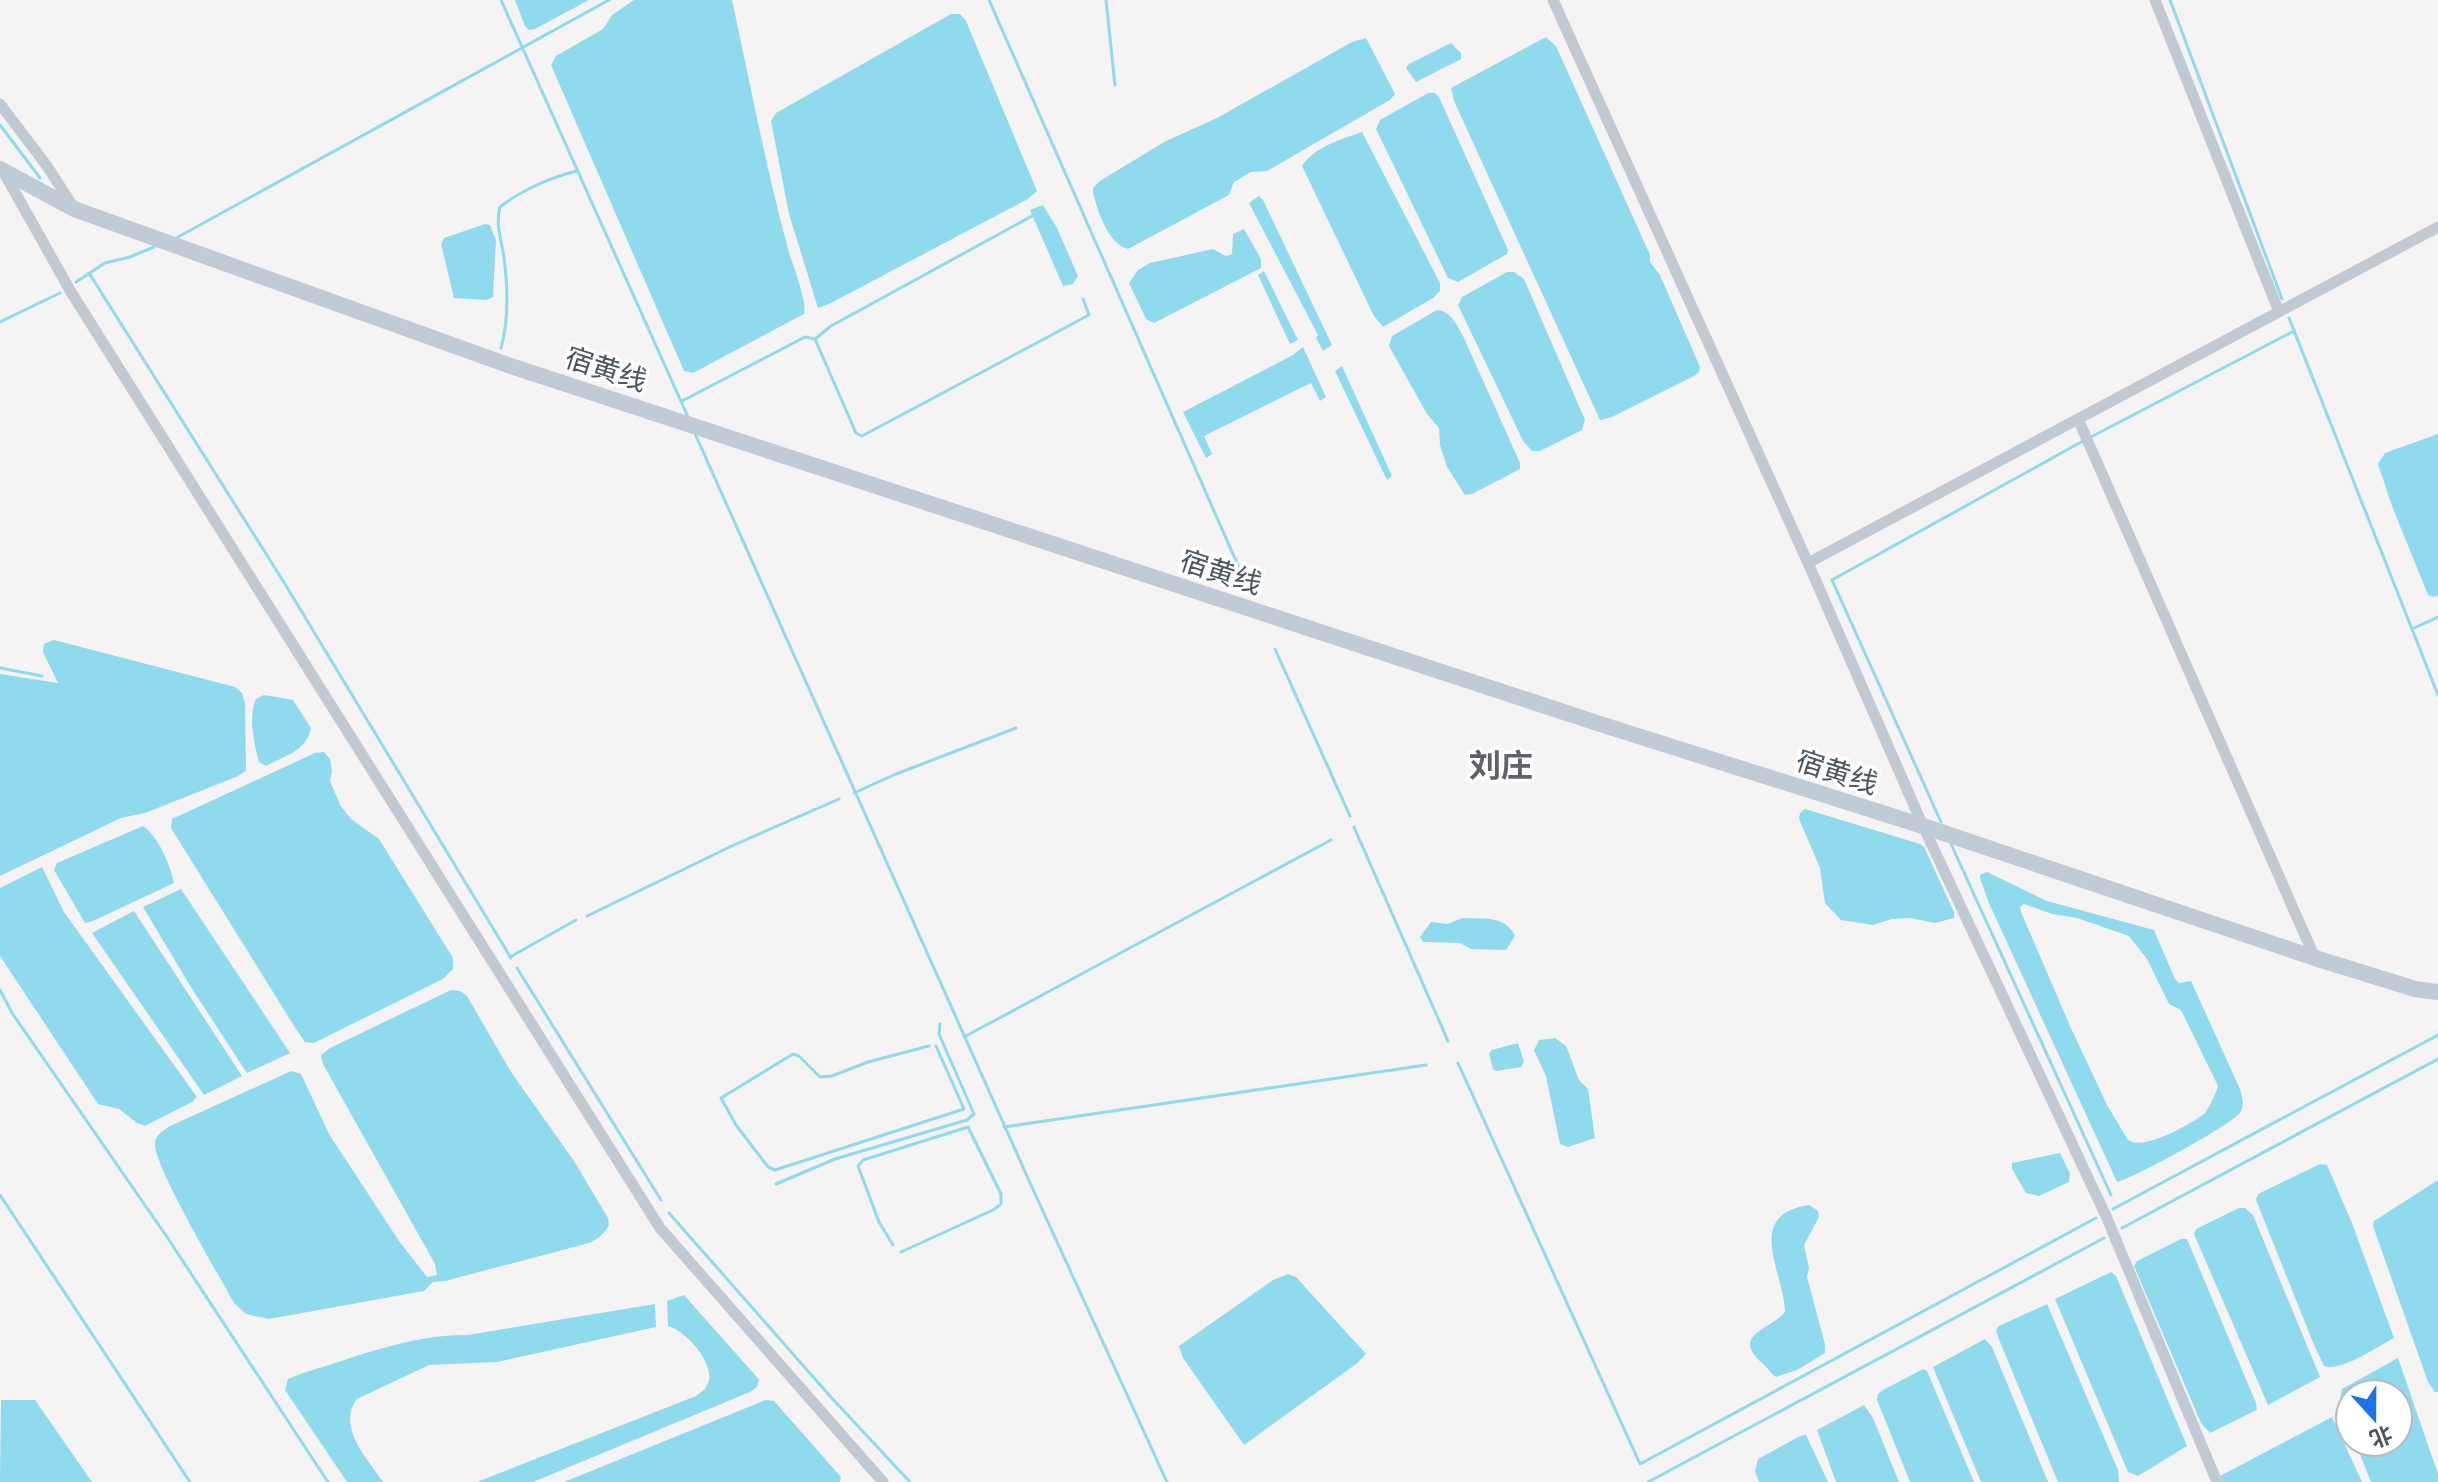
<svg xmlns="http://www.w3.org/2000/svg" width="2438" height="1482" font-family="'Exo 2','Noto Sans SC',sans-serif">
<rect width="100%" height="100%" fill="#f5f3f3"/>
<!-- water -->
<path fill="#90daee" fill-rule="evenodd" d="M515,0H589L535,29L529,30L525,26Z
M634,0H732C750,82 765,164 787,245C791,261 808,302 804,314L693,373L684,371L551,65L556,56L603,29L612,15Z
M951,14H960L966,21L1037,191L1028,199L829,304L818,308L789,214L771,121L776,113Z
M1546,37L1556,46L1650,255V262L1660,275L1700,367L1699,372L1694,376L1612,417L1600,420L1454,101L1451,88Z
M1366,38L1395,94L1390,100L1267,171L1251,172L1234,182L1229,195L1128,249C1108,244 1098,212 1093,193V188L1100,181L1164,142L1217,118L1352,42Z
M1451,43L1461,53V59L1416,82L1406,68L1409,64Z
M1428,93H1435L1439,97L1508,250L1507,254L1458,282L1448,278L1376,129L1380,120Z
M1362,132L1440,283V291L1433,298L1383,327L1374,316L1302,166C1314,147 1342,139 1362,132Z
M1259,196L1263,200L1332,345L1323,351L1316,338L1318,335L1249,203Z
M1043,205L1057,228L1078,276L1073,284L1063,286L1030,210Z
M485,224L490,225L496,240L493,297L486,300L454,298L441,244L444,238Z
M1244,229L1261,259V268L1154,323L1146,319L1129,283L1138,270L1150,263L1213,249L1226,256L1232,254L1233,234Z
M1264,271L1298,340L1290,344L1258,275Z
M1507,272H1514L1524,279L1585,420L1582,430L1540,451H1532L1523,441L1458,305L1462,297Z
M1437,310C1451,311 1456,324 1463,336L1520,463V469L1472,494L1465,495L1447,467L1440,445L1439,428L1427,414L1389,346L1392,336Z
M1303,347L1326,397L1320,401L1311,383L1204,436L1212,454L1206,458L1183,412L1293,355Z
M1342,366L1392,476L1387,480L1335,371Z
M2438,434V595L2433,597L2428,595L2392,506L2378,464L2385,453Z
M54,640L235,687L242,693L245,703L246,771L236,777L145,813L121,818L0,876V674L58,683L43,652L44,644Z
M264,695L293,700L311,728C307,751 284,756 266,766L259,762C254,743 248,717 256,699Z
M324,752L330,759L332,771L330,781L340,805L351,819L379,839L453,958V969L443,979L314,1043L305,1042L296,1029L171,828L172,819L315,753Z
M1805,809L1920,844L1924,847L1954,912V918L1935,923L1910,918L1892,919L1873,925L1841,920L1825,903L1820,868L1799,819L1800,813Z
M143,826C158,836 171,866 174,883L93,921L85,923L54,870L57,863Z
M42,867L64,912L197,1097L192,1102L145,1126L137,1123L119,1109L98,1104L0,956V888Z
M1987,872L2047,901L2154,930L2175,979L2179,983L2191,981L2240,1089C2242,1098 2245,1105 2240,1113C2229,1126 2136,1177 2117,1182L1988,901L1980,878V875ZM2024,904L2052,914L2077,918L2129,936L2147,959L2169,1004L2181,1010L2218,1086C2216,1093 2209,1109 2204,1114C2189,1125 2144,1151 2128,1140L2107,1105L2070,1026L2021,912L2020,907Z
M181,889L290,1053L247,1073L192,989L143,907Z
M134,911L242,1076L204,1095L92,933Z
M1462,918C1482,919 1506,915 1515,936L1506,950L1471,949L1460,943L1423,942L1420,937L1431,922L1448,924Z
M451,990L460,991L467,996L511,1072L574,1161L608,1218L609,1225C604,1234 598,1239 589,1243L445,1281L433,1282L424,1291L269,1319L246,1314L234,1303C220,1277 154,1166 155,1144C155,1135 163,1131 170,1126L276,1078L291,1071L301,1074L329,1134L399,1241L427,1277L437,1275L435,1264L323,1064L321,1055L330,1048Z
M1555,1038L1566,1046L1579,1080L1588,1089L1595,1138L1568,1147L1560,1144L1546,1076L1534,1050L1539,1040Z
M1518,1043L1524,1062L1521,1067L1497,1071L1493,1069L1489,1053L1492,1050Z
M2060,1153L2070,1174L2069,1182L2039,1196L2026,1193L2012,1169V1163Z
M2320,1164L2327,1165L2352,1223L2394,1338C2377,1347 2341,1372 2324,1366L2314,1345L2256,1200L2258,1194Z
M2438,1180V1392H2435L2428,1382L2373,1226L2374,1221Z
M1809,1205L1818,1211L1819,1217L1804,1245L1809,1268L1807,1277L1825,1344V1353L1797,1370L1776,1377C1770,1373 1768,1368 1762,1363C1730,1335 1771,1329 1785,1312C1784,1271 1743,1215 1809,1205Z
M2239,1208H2245L2253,1215L2320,1377L2268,1405L2194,1234L2196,1229Z
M2181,1239H2187L2256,1403L2257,1410L2210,1433L2201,1423L2134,1266L2137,1261Z
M2111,1272L2116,1276L2187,1446L2138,1476L2128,1472L2055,1299Z
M1288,1274L1296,1277L1366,1354L1356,1364L1244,1445L1183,1358L1179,1346L1273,1280Z
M684,1295L755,1375L759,1380L757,1387L750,1392L533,1482H477L696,1396C699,1393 704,1391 706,1387C720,1368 686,1330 668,1326L667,1301Z
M655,1304L656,1327L497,1362L429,1365L357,1399C336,1427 368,1459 383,1482H347L285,1390L288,1379L303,1373C357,1357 411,1334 468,1335Z
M2047,1304L2118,1470L2119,1482H2058L1998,1337L1996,1330L1999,1326Z
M1985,1339L1992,1347L2048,1482H1981L1933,1367Z
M2398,1358L2438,1474V1482H2371L2355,1442H2398V1394H2350V1430L2339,1404L2342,1389Z
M1923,1369L1927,1371L1974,1482H1910L1877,1400L1878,1394L1883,1390Z
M1,1400H35L92,1482H0Z
M766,1400L774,1401L841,1477L840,1482H564Z
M1864,1405L1873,1418L1899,1482H1836L1817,1430Z
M2332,1417L2362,1482H2223L2220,1476Z
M1806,1435L1828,1482H1759L1755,1471L1758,1459L1800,1436Z"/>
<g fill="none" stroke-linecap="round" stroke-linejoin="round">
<!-- stream -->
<path stroke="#90daee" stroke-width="3" d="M501,0L688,417
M989,0L1240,570
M1106,0L1115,85
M2170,0L2282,299
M0,125L40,178
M1032,216L831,326L815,339L856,433L862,436L1089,315L1083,299
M178,237L609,0
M89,273L285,584L511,958
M76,282L105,263L130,257L154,247
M2289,318L2438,695
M0,322L60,293
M501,348C509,319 508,288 504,258C502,241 495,225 500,207C520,191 551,177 577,171
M682,401L805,337L815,339
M696,436L1031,1185L1167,1482
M2089,438L2294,331
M2412,629L2438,617
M1275,649L1350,816
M0,668L42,676
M854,793L896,774L1016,728
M1941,822L1832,580L2083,441
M1354,827L1448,1041
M1951,844L2111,1195
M587,916L734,845L839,799
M510,957L576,920
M517,968L661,1200
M0,990L12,1013L167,1237L328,1482
M964,1037L1331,840
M929,1046L868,1062L832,1076L820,1077L799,1056L793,1054L721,1098L736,1125L768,1167L775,1170L964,1109L936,1046
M1458,1063L1640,1464L2096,1218
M1004,1127L1426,1065
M776,1184L835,1159L967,1120L974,1114L939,1034L940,1024
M0,1195L190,1482
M2113,1209L2438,1035
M669,1213L829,1395L910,1482
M2122,1228L2438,1059
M893,1245L879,1222L858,1166L863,1160L968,1127L1001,1194V1204L993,1210L901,1252
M1648,1482L2104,1238"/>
<!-- street -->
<path stroke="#c1cad2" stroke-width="11" d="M1553,0L1808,563
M2155,0L2279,312
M0,104L47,166L72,205
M3,171L71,292L660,1228L883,1482
M2078,419L2315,958
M2217,1482L2106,1216L1923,826L1808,563L2438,227"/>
<!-- secondary -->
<path stroke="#c1cbd6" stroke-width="16" d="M0,169L74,209L508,365L1600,724L1923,826L2315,958L2415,989L2438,992"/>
</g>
<g text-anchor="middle" stroke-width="7" stroke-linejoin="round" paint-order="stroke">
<!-- street labels -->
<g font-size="28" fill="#4a5661" stroke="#fff">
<text transform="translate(606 369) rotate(18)" y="10">宿黄线</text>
<text transform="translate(1221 572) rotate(18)" y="10">宿黄线</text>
<text transform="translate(1837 772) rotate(18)" y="10">宿黄线</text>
</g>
<!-- quarter labels -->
<g font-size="32" font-weight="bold" fill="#5f6368" stroke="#fff">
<text x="1501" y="777">刘庄</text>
</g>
</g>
<!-- north arrow -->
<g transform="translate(2374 1418) rotate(159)"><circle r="38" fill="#ffffff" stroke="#b7bbc0" stroke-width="2"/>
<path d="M0-6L14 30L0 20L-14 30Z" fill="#1a73e8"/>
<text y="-12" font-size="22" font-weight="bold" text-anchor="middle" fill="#4a5661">北</text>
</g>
</svg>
